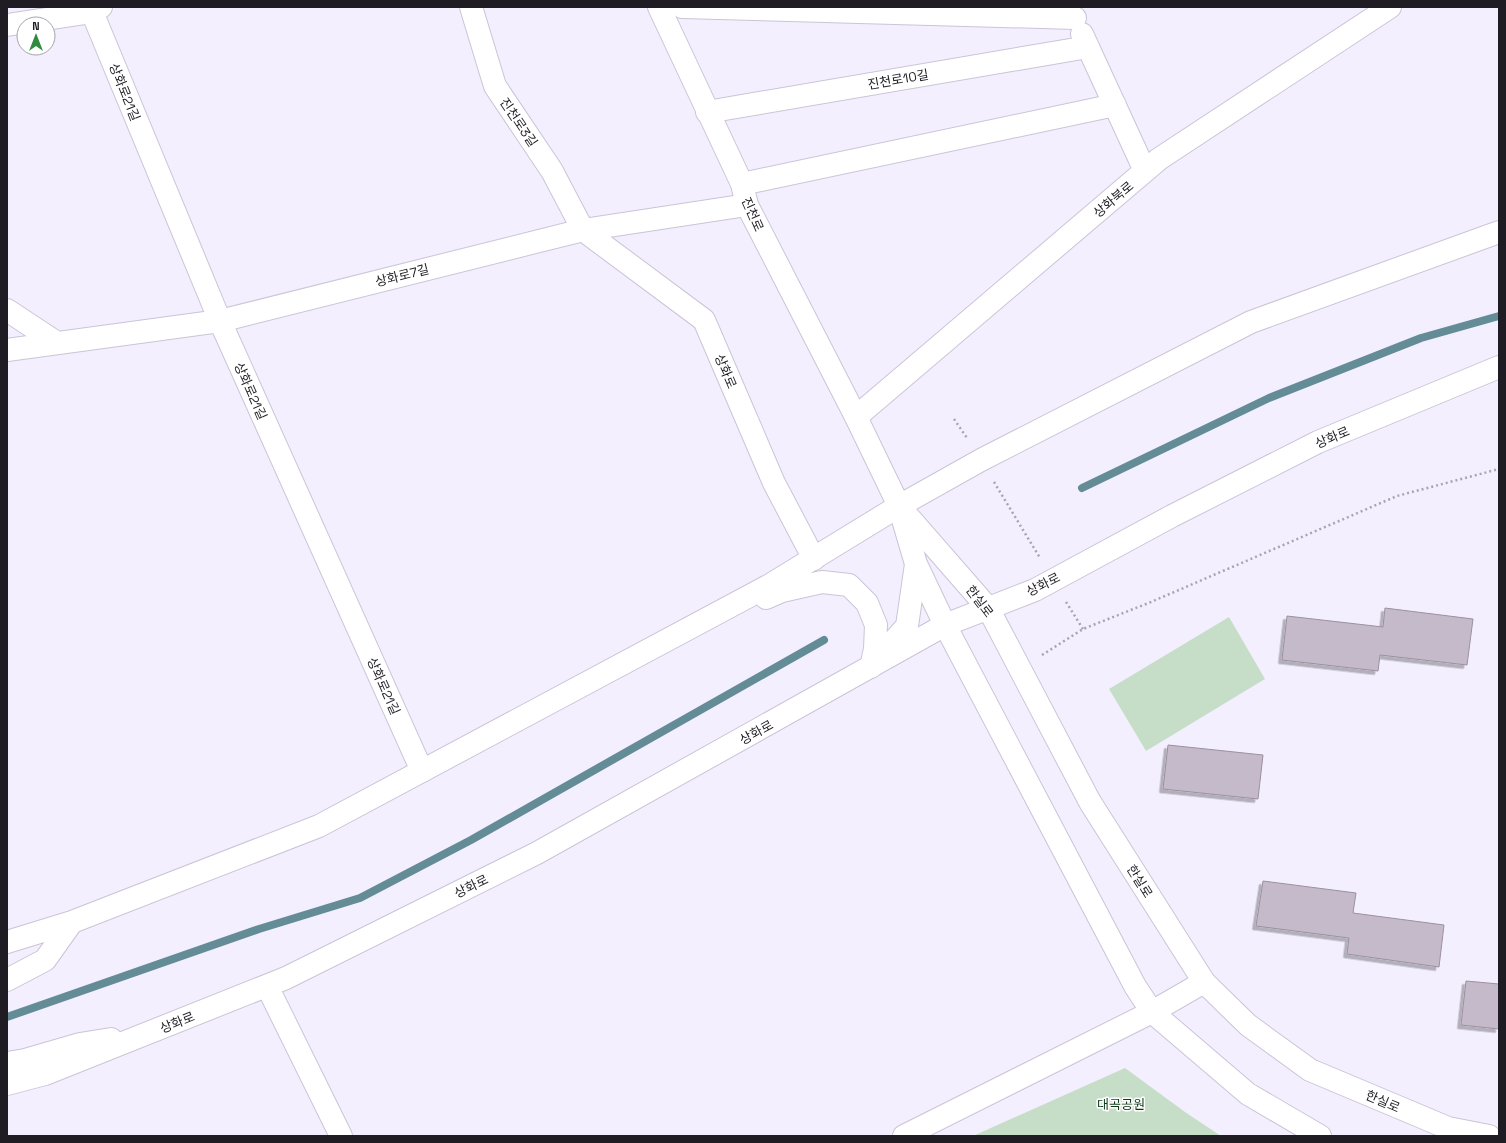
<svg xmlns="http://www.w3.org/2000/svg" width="1506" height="1143" font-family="'Space Grotesk','Noto Sans KR',sans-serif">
<defs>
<filter id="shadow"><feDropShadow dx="-3.5" dy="3.5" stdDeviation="0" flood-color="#0004"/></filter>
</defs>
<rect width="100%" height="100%" fill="#f4effe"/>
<!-- green -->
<path fill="#c6dec8" d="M1229,617L1265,679L1146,751L1109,689Z
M1125,1068L1185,1112L1221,1136H973Z"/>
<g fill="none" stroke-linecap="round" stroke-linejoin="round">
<!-- stream -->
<path stroke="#648c97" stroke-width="8" d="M1082,488L1269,398L1421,338L1499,316
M7,1017L259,929L360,898L471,840L824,640"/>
</g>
<!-- building -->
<path fill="#c5bac9" stroke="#9b909f" filter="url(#shadow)" d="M1385,608L1473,619L1467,665L1380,655L1378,671L1282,660L1287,616L1383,627Z
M1168,745L1263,755L1258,799L1163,789Z
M1263,881L1356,893L1353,913L1444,925L1439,967L1347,954L1349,938L1256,926Z
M1466,981L1499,984V1029L1461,1025Z"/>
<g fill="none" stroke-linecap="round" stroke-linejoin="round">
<!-- minor casing -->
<g stroke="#cbc4d6" stroke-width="24">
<path id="minor" d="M90,7L220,321L422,771
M471,7L495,86L552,171L583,230L704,320L774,483L814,559
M682,7L1075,18
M7,25L92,12L101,7
M1082,34L1145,171
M707,112L1088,47
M742,184L1115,105
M7,310L57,343
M7,350L220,321L583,230L747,205
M856,417L1159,159L1390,7
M267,986L341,1136
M904,1136L1152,1012L1204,982"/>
</g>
<!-- major casing -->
<g stroke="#cbc4d6" stroke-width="24">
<path id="major" d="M659,7L742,184L747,205L856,417L899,506L916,564L907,626L882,654
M899,506L988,608L1090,802L1204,982L1248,1025L1310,1070L1448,1128L1489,1136
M916,564L945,625L1135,986L1152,1012L1248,1094L1320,1136
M766,598L782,591L822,582L849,585L867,603L876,625L875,649L871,667
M7,942L72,922L319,826L770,585L899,506L981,460L1251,322L1499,232
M7,980L45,960L72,922
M7,1063L25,1060L80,1044L111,1039
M7,1084L45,1074L286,978L537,853L945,625L1035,590L1172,516L1318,442L1499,367"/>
</g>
<!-- path -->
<path stroke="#a8a4b0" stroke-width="2.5" stroke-dasharray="2 3" stroke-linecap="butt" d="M954,419L967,438
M994,482L1040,558
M1066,602L1083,629
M1042,655L1083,629L1151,602L1397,496L1499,469"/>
<!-- minor -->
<use href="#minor" stroke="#fff" stroke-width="22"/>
<!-- major -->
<use href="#major" stroke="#fff" stroke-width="22"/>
</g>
<g text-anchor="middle" stroke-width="3" stroke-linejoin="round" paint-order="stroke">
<!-- street labels -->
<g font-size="13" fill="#1f1d23" stroke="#fff">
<text transform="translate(898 79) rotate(-10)" y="5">진천로10길</text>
<text transform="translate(125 92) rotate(68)" y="5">상화로21길</text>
<text transform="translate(519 122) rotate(56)" y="5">진천로3길</text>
<text transform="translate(1113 199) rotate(-40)" y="5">상화북로</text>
<text transform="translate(753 214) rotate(66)" y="5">진천로</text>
<text transform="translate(402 275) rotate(-14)" y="5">상화로7길</text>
<text transform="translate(726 371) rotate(67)" y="5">상화로</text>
<text transform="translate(251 391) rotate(66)" y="5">상화로21길</text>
<text transform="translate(1332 437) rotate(-23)" y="5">상화로</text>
<text transform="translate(1043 584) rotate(-27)" y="5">상화로</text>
<text transform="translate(980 601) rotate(53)" y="5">한실로</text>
<text transform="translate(384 686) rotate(66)" y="5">상화로21길</text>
<text transform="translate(756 732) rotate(-29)" y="5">상화로</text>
<text transform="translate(1140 881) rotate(58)" y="5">한실로</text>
<text transform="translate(471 886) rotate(-26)" y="5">상화로</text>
<text transform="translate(177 1022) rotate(-22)" y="5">상화로</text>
<text transform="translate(1383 1101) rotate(23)" y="5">한실로</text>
</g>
<!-- park labels -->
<g font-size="13" fill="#0e3917" stroke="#fff">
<text x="1121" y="1109">대곡공원</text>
</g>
</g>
<!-- border -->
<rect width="1506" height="1143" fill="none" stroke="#1f1d23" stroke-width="16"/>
<!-- north arrow -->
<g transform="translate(36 36)"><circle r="19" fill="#ffffff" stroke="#a5a5a7"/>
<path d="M0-3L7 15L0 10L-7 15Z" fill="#2f8b3d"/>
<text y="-6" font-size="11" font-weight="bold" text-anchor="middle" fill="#1f1d23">N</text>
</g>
</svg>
